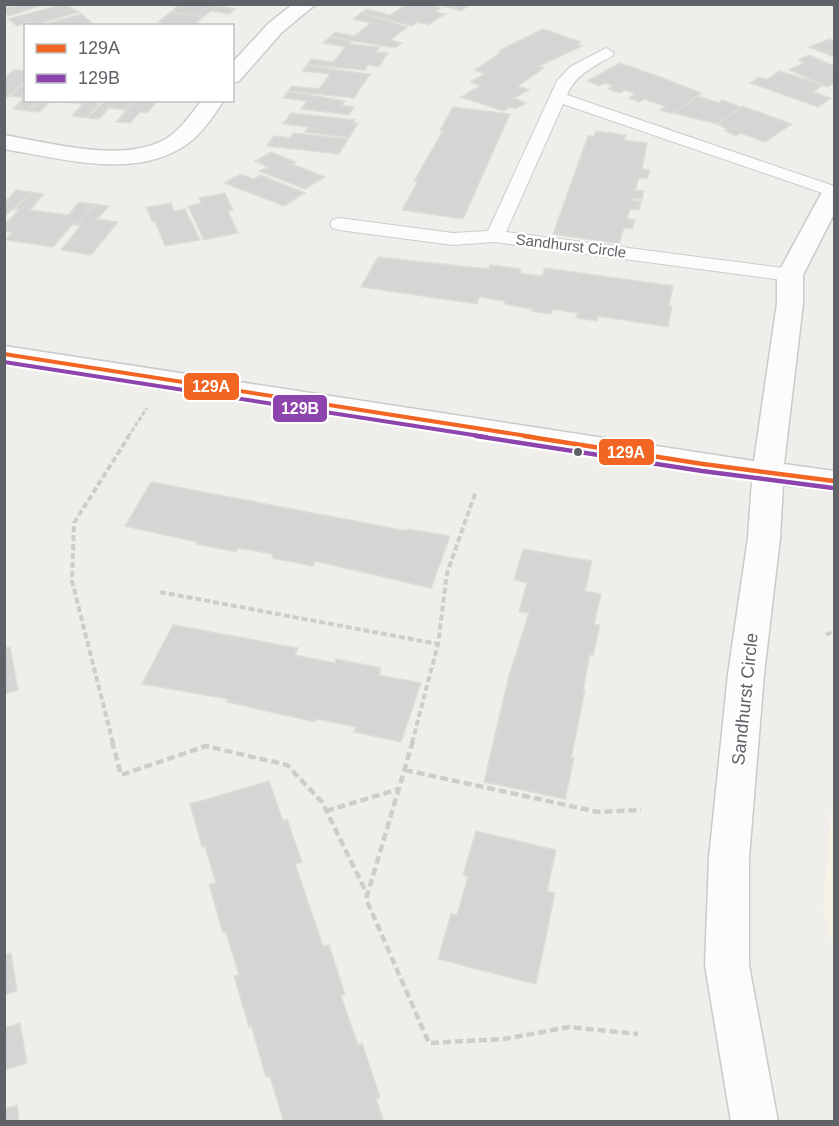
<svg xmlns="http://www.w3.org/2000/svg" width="839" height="1126" font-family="Arial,sans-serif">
<rect width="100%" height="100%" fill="#efeeea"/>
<!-- commercial -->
<path fill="#f7f3e4" d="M834,784V951L823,907Z"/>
<!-- building -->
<path fill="#d6d5d3" stroke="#deddd9" stroke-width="1.5" d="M10,4H46L9,16L4,12V8L13,6Z
M64,4L79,12L35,25L30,22L17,26L8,19Z
M179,4L212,5L235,9L229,14L211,11L203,17L171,12Z
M432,4L430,5L441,8L435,12L445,14L428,25L418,22L412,26L361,13L367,9L390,15L408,4Z
M437,4H471L461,11Z
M171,12L203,17L195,24L206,26H180L158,22Z
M361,13L407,27L391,40L402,43L395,48L330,37L335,32L354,36L371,23L353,19Z
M81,14L92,23L82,26L45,24Z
M543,29L581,42L577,45L582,46L539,66L544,68L518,86L529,90L514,98L526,103L515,109L510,107L503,111L461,97L480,86L470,82L485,74L475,70L501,52L498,51Z
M330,37L353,41L350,44L380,47L376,52L388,53L379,67L368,65L365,70L307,65L311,59L334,62L345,47L323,43Z
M829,39L834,41V57L809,47Z
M809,55L834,66V84L827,87L789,70L804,63L798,60Z
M620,63L663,78L701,93L672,114L660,110L665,106L644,99L640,102L629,98L635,94L625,90L620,93L608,89L613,86L605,83L600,86L587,81Z
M307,65L337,70L370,74L354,98L288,91L292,86L319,89L330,74L302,71Z
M14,70L26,71V80L4,100V78Z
M780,71L823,85L813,92L831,98L818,107L750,83L759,77L767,79Z
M26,80V100H38L28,111L13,109L24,98L10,96Z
M288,91L345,101L342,105L354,107L349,115L301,109L307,101L283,98Z
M698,96L719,103L722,100L741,107L717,124L673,113Z
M38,100H51L40,112L28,111Z
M52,100H99L96,104H99L87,118L72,116L83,104Z
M106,100H135L126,110L109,108L99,119L87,118Z
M135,100H158L147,113L140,112L130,123L116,122Z
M742,106L792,124L765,142L740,133L736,136L725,131L728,129L717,124Z
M453,107L510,114L463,219L402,210L418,181H414L443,131H440Z
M291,113L355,120L354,123H358L349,138L305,132L309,127L283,124Z
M596,131L626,135L624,140L647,143L642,169L650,170L647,179L639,178L635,190L644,191L642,199L633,198L632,200L641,201L639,210L630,209L627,219L635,220L632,229L624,228L619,244L553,234L588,136H594Z
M293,133L304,134L348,139L339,154L267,146L274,136L290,138Z
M271,152L296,162L292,164L325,177L305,189L259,171L268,167L255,161Z
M240,174L253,179L261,175L305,193L284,206L224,183Z
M16,190L31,192L4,217V203Z
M31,192L44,194L30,210L68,215L79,202L95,204L77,225L73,224L53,247L6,240L12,232L4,231V225L19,210H14Z
M225,193L233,210L228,211L238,233L204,240L188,206L201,203L199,198Z
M171,203L174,211L185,209L200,240L165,246L155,221H152L146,207Z
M95,204L109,206L97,219L118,222L91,255L61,250L81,225H77Z
M378,257L489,269L490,265L521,269L519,273L542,276L545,268L673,286L669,305L672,306L668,327L598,316L597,321L576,318L578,313L552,309L551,314L531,311L533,309L504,304L505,301L479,297L477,304L361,287Z
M151,482L407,531L408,529L450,536L431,588L315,561L313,566L272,558L273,554L238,548L236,552L196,544L197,542L125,526Z
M523,549L592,561L585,591L601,594L594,624L600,625L593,655L590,654L583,690L585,691L571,758H574L565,799L484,782L509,676L529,613L519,612L527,583L514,580Z
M173,625L298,648L295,655L335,663L336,659L381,668L379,675L421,683L401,742L354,732L356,727L317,719L315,722L227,702L228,699L142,684Z
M10,647L18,690L4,694V648Z
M269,781L283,821L287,819L302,862L295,864L323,946L329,945L345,994L341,996L358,1045L362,1043L380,1097L376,1099L384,1122H284L270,1077H266L251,1025L249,1027L234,976L239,975L226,932L223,933L209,884L216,883L205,846L202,847L190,804Z
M476,831L556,850L547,891L555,893L536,984L438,959L451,914L457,915L468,877L463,875Z
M11,953L17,991L4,995V955Z
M20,1023L27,1063L4,1070V1028Z
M17,1105L19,1122H4V1109Z"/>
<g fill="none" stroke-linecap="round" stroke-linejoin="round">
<!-- lane casing -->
<g stroke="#cbcccc" stroke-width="2">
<path id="lane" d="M606,48L614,53L612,56C593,67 576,74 567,95L834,186V197L563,104L506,232L790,269L797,271L800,275L797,279L790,281L495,242L453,245L339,230L332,228L330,224L332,220L339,218L453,233L488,231L557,81L570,67Z"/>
</g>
<!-- street casing -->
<g stroke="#cbcccc" stroke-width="3">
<path id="street" d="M293,4H316L282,32L239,81L232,83V63L268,24Z
M202,100H224C213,117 199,138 181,148C130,179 59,158 4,149V135C51,143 120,163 164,140C180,131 191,114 202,100Z"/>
</g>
<!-- secondary casing -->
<g stroke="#cacacb" stroke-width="3">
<path id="secondary" d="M834,185V214L803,275V303L784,464L834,471V491L783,485L780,538L764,674L749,858V965L778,1122H731L705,965L709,858L728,674L748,538L752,480L4,362V346L754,461L777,303V275L822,192L826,187Z"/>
</g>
<!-- path-far2 -->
<path stroke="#cacfcc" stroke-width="3" stroke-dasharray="4.5 2" stroke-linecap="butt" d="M128,437L147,408"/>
<!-- path-far1 -->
<path stroke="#cacfcc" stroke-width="4" stroke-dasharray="6 3" stroke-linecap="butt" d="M160,592L438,644
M826,635L834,631
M113,743L72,581L74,523L129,436
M412,743L438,644L447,573L476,491"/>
<!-- path -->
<path stroke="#cacfcc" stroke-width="4.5" stroke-dasharray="8 4" stroke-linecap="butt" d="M112,741L121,775L206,746L287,765L322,802L367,894
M413,741L366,899L429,1043L504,1039L569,1027L638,1034
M405,770L598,812L641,810
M326,811L399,789"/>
<!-- lane -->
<use href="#lane" fill="#fdfcfc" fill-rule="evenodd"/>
<!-- street -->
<use href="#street" fill="#fdfcfc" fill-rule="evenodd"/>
<!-- secondary -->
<use href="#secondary" fill="#fdfcfc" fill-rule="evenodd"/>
<!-- bus-1-far1 casing -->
<g stroke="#fff" stroke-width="8">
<path id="bus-1-far1" d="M4,354L533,437"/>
</g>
<!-- bus-1 casing -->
<g stroke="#fff" stroke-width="9">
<path id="bus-1" d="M524,436L703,464L834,481"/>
</g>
<!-- bus-2-far1 casing -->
<g stroke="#fff" stroke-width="8">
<path id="bus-2-far1" d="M4,362L486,437"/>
</g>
<!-- bus-2 casing -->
<g stroke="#fff" stroke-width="9">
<path id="bus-2" d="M476,436L702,471L833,488"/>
</g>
<!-- bus-1-far1 -->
<use href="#bus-1-far1" stroke="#f26522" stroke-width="4"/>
<!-- bus-1 -->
<use href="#bus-1" stroke="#f26522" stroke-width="4.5"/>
<!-- bus-2-far1 -->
<use href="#bus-2-far1" stroke="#8e44ad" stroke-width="4"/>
<!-- bus-2 -->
<use href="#bus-2" stroke="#8e44ad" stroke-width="4.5"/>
</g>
<!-- markers -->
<circle fill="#5f6368" stroke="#fff" stroke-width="2" cx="578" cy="452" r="5"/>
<g text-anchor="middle" stroke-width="5" stroke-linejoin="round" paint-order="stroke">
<!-- far-street labels -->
<g font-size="15" fill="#5f6368" stroke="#fff">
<text transform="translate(571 246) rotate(7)" y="5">Sandhurst Circle</text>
</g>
<!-- street labels -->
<g font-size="18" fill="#5f6368" stroke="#fff">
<text transform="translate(745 699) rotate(-84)" y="6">Sandhurst Circle</text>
</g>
</g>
<g stroke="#fff" stroke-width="2">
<rect x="183" y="372" width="57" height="29" rx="6" fill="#f26522"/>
<rect x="272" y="394" width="56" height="29" rx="6" fill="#8e44ad"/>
<rect x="598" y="438" width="57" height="28" rx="6" fill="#f26522"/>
</g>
<g font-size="16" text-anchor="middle" font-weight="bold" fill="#fff">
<text x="211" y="392">129A</text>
<text x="300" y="414">129B</text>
<text x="626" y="458">129A</text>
</g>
<!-- border -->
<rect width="839" height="1126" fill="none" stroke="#5f6368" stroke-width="12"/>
<!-- legend -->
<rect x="24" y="24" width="210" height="78" fill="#ffffff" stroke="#bfc1c3" stroke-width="1.5"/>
<rect x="36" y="44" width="30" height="9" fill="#f26522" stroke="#bfc1c3" stroke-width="1.5"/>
<text x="78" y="54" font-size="18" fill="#5f6368">129A</text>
<rect x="36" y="74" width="30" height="9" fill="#8e44ad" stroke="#bfc1c3" stroke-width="1.5"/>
<text x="78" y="84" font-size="18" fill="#5f6368">129B</text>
</svg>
